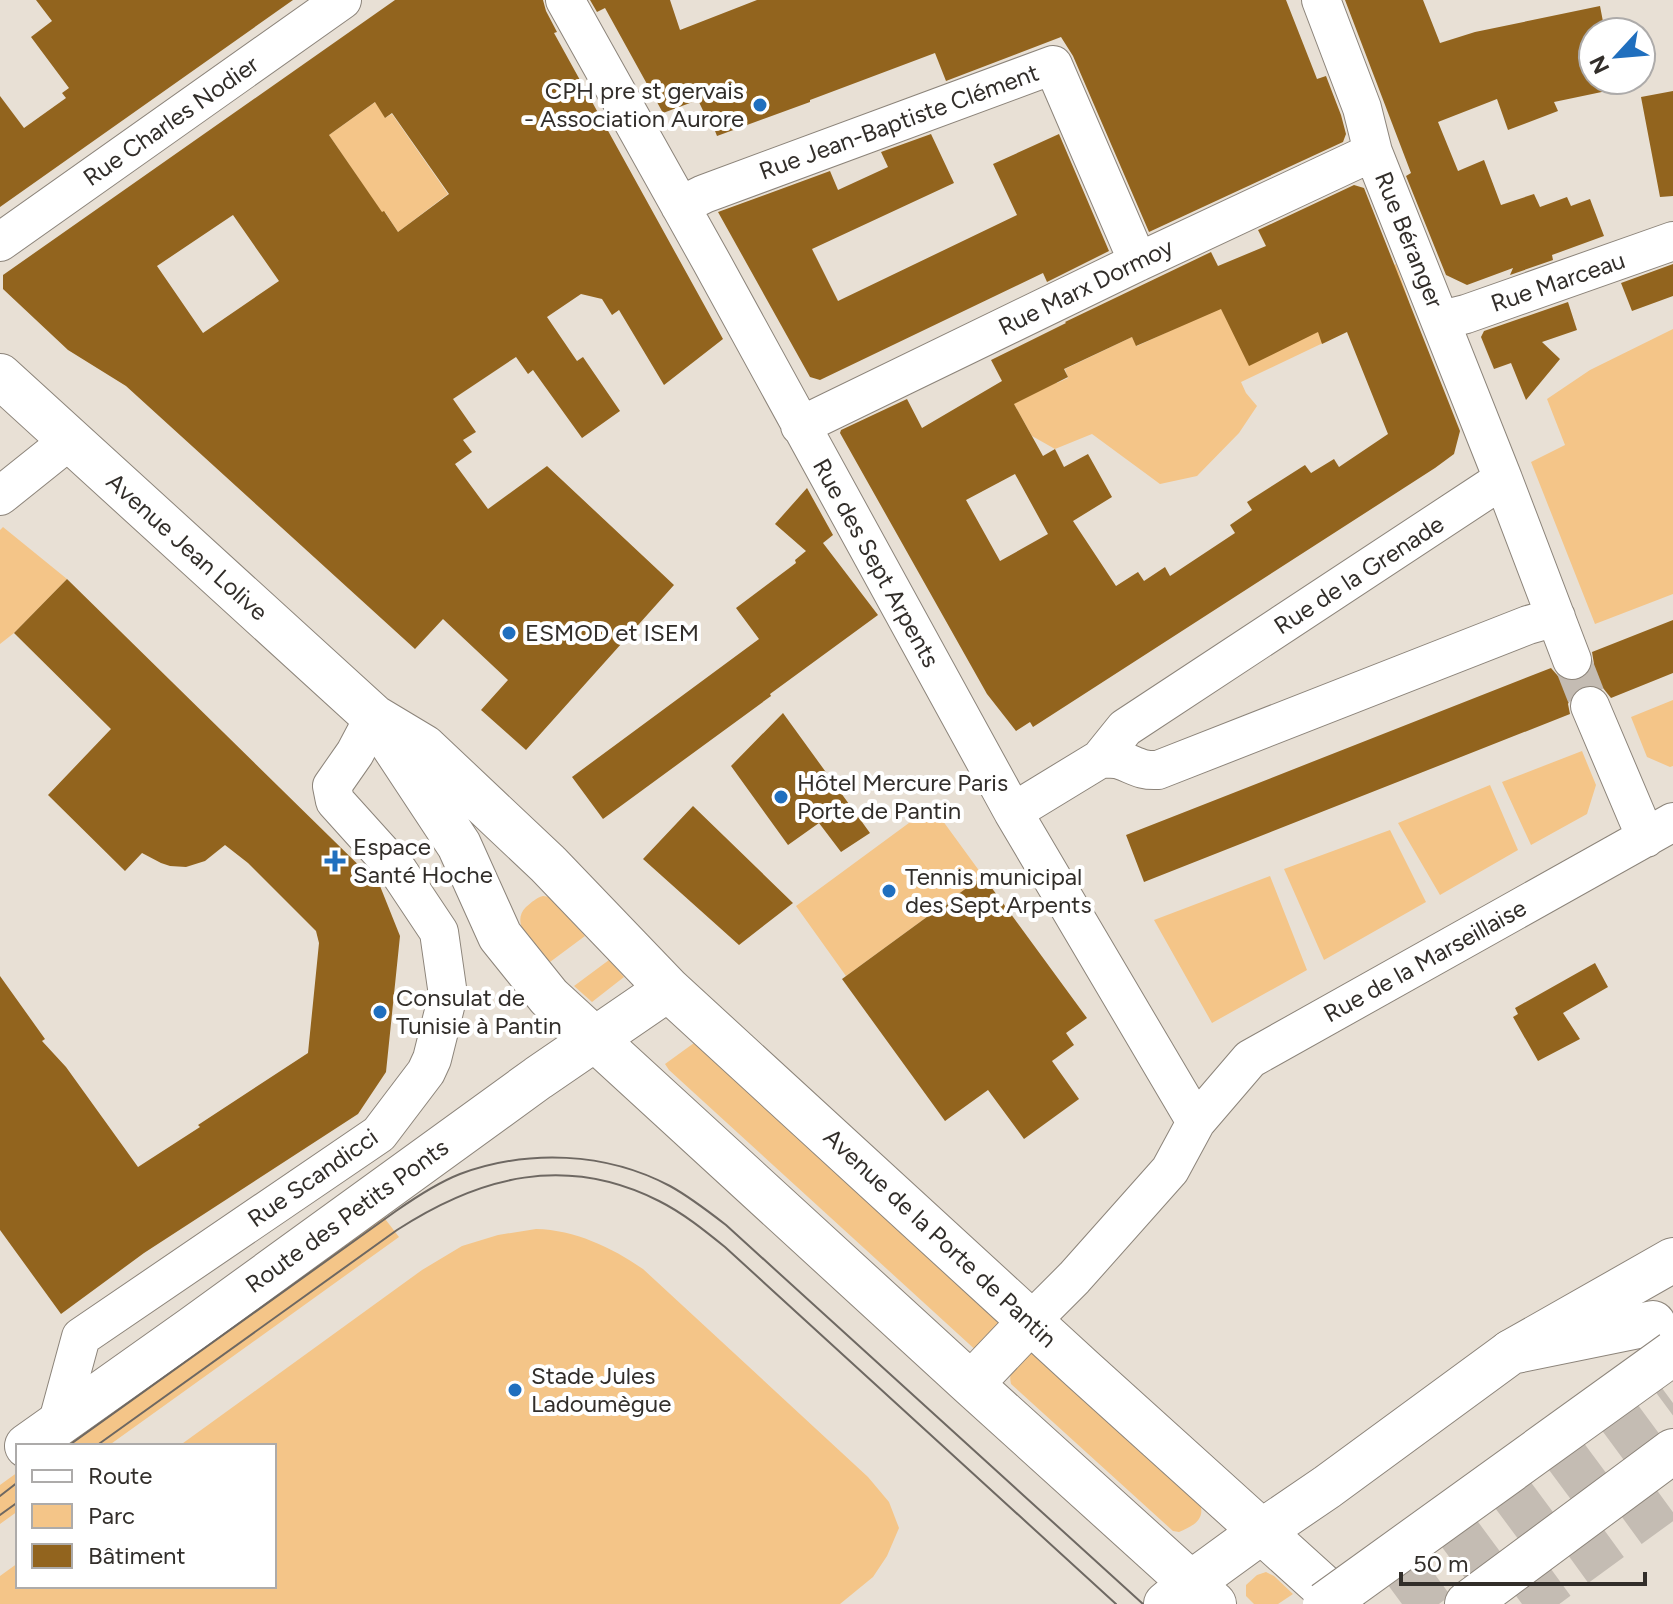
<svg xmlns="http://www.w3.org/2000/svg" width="1673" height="1604" font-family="Figtree,sans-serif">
<rect width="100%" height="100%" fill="#e8e0d5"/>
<!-- green -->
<path fill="#f4c588" d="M381,98L385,118L392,114L448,194L398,232L385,212L382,213L329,135Z
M1318,263L1333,293L1396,264L1409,302L1241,382L1246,393L1257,406L1239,433L1197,476L1160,484L1092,434L1055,449L1032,436L1010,397L1053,373L1057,383L1068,378L1065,369L1132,337L1137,346Z
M1673,329V594L1595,624L1531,462L1565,445L1547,399L1590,370Z
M3,527L67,579L14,633L0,644V530Z
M1673,700V766L1670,767L1647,757L1631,717Z
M1582,751L1596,785L1587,814L1531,845L1502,782Z
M1490,785L1518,850L1440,895L1398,823Z
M932,806L983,876L846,976L796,906Z
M1390,830L1426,902L1324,960L1284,869Z
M1270,876L1307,970L1212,1023L1154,920Z
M543,896L550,897L585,936L550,962C537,948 508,925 526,907C532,902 536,898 543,896Z
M609,960L624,977L592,1002L574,986Z
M694,1043L1003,1326L980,1354L669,1070L665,1064Z
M379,1211L399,1237L108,1446H54Z
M536,1229C575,1230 611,1247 643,1269L868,1477L889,1502L899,1528L887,1556L873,1577L840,1604H0V1576L18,1563V1586H274V1446H179L422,1270L462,1246L498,1235Z
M1032,1351L1199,1502C1207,1519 1193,1526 1179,1532L1173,1531L1011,1384C1007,1367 1020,1361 1032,1351Z
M18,1472V1511L0,1524V1485Z
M1266,1572L1274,1576L1293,1594L1278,1604H1254L1246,1596V1585L1257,1575Z"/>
<!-- building -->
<path fill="#92641e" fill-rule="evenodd" d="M36,0H293L0,207V96L24,128L66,98L62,93L69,88L31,37L52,21Z
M395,0H543L546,11L557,32L554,33L723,339L664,385L619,310L612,315L602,299L581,294L547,317L577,361L583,357L620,411L582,438L533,370L528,374L516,357L453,399L476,432L463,440L472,452L455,464L488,509L547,466L674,585L526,750L481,710L508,680L443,619L415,649L126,386L68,350L3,289V275ZM375,102L385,118L392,113L449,194L398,232L384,211L382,212L329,135ZM233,215L279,281L203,333L157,266Z
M590,0H670L680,30L757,0H1286L1317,79L1326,76L1341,115L1346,134L1343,142L1149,232L1073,56L1061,37L946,81L935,53L810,100V102L717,136L710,118L707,119L698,100L663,113L605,8L597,12Z
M1345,0H1423L1440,43L1475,32L1600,6L1605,32H1593V80H1614L1616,89L1554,102L1558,111L1508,130L1497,99L1438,122L1458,171L1484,160L1501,205L1534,194L1540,207L1567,197L1571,206L1590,199L1604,236L1552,255L1553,260L1510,275L1513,268L1467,285L1446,275L1406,176L1411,173Z
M1673,91V196L1660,197L1641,97Z
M931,134L954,183L812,249L838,301L1017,215L993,164L1059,134L1109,251L1047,282L1043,273L820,380L810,377L718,212L830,171L838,190L888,167L881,152Z
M1354,185L1364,188L1460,431L1454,454L1435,468L1033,727L1030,722L1016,731L987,694L840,433L841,430L907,399L922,428L1002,381L991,360L1066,323L1065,322L1211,252L1218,266L1266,246L1258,230ZM1221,309L1249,366L1318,332L1322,344L1347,332L1388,434L1339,467L1334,459L1311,473L1305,465L1247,502L1252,510L1230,525L1235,533L1170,576L1165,567L1144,581L1138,572L1116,586L1073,521L1112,497L1088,454L1064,467L1055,449L1043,456L1014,404L1068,377L1064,369L1132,337L1136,346ZM1015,474L1048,534L1000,561L966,500Z
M1673,264V296L1632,311L1621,283Z
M1568,302L1577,330L1542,342L1560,359L1526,400L1511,363L1494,369L1481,337L1484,331Z
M807,488L833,535L823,543L878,615L770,694L771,696L603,819L572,777L759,639L736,608L796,563L795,560L806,551L775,524Z
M67,579L380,886L400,936L386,1072L358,1114L144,1253L61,1314L0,1230V976L45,1039L42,1041L66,1067L138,1167L200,1127L198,1125L308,1053L319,943L316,931L248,863L225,845L205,861L186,867L170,866L161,863L142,853L125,871L48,795L111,729L14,633Z
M1673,620V673L1611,698L1603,688L1593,684L1582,686L1572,693L1568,704L1570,714L1144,882L1126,835L1551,668L1558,676L1568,682L1581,680L1589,673L1594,664L1592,652Z
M783,713L870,833L841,852L819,823L788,845L731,766Z
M693,806L793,903L739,945L643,859Z
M983,876L1087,1018L1066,1033L1074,1045L1052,1061L1079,1099L1024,1139L988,1090L945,1121L842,979Z
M1595,963L1608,987L1563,1013L1580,1039L1538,1061L1513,1017L1518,1014L1515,1008Z"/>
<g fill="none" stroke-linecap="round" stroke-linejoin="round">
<!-- street-tunnel -->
<path stroke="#c4bcb3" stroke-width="38" stroke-dasharray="38 19" stroke-linecap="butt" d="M1572,660L1590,706"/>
<!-- primary-tunnel -->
<path stroke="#c4bcb3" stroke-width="44" stroke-dasharray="44 22" stroke-linecap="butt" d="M1402,1604L1673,1403
M1522,1604L1673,1494"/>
<!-- street casing -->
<g stroke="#8c847a" stroke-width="40">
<path id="street" d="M565,0L711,261L1013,812L1196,1122
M1321,0L1362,108L1373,152L1503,479
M680,206L704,194L1053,65L1138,262
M0,242L342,0
M1442,320L1466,314L1673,241
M800,426L1138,262L1373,152
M0,496L70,440
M1590,706L1646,838
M1100,759C1106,759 1114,758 1120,760C1135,765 1140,771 1158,770L1528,625L1556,617
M1013,812L1100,759L1125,728L1503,479L1572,660
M1030,1322L1074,1278L1170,1170L1196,1122L1250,1059L1673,822
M57,1425L81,1337L379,1134L426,1072L432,1059L448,995L439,932L399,872L335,801L332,786L355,753L374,717"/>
</g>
<!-- primary casing -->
<g stroke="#8c847a" stroke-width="46">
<path id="primary" d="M0,376L374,717L424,747L548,864L668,989L1082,1369L1342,1604
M387,736L459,845L500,936L549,997L971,1384L1214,1604
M971,1384L1030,1322
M27,1446L192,1329L538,1078L668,989
M1166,1604L1191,1583L1261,1532L1327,1487L1511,1352L1653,1323"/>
</g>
<!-- highway casing -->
<g stroke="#8c847a" stroke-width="46">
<path id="highway" d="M1511,1352L1673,1260
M1467,1604L1673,1451"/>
</g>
<!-- street -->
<use href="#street" stroke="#fff" stroke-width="38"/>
<!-- primary -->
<use href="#primary" stroke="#fff" stroke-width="44"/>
<!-- highway -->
<use href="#highway" stroke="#fff" stroke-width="44"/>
<!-- tram -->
<path stroke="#6e6862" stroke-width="2" d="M68,1446L396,1211C416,1197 437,1183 460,1174C528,1149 606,1152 670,1186C690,1197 708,1211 726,1225L1143,1604
M96,1446L397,1230C480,1176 566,1154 659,1201C683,1213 704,1230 725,1247L1116,1604
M0,1496L18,1482
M0,1515L18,1502"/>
<!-- highway-bridge casing -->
<g stroke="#8c847a" stroke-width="46" stroke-linecap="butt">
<path id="highway-bridge" d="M1325,1604L1673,1353"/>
</g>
<!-- highway-bridge -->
<use href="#highway-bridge" stroke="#fff" stroke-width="44"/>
</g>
<!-- markers -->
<g fill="#206fbe" stroke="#fff" stroke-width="3">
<circle cx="760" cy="105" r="8"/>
<circle cx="509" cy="633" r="8"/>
<circle cx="781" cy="797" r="8"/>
<path d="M331 849h8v8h8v8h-8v8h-8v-8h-8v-8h8z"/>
<circle cx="889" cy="891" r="8"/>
<circle cx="380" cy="1012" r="8"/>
<circle cx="515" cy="1390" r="8"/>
</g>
<g text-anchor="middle" stroke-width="8" stroke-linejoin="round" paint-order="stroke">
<!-- poi labels -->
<g font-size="24" fill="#322e2a" stroke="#fff" text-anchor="start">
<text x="744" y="99" text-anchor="end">CPH pre st gervais<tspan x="744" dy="28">- Association Aurore</tspan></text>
<text x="525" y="641">ESMOD et ISEM</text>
<text x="797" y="791">Hôtel Mercure Paris<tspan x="797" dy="28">Porte de Pantin</tspan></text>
<text x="353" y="855">Espace<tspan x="353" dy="28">Santé Hoche</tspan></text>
<text x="905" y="885">Tennis municipal<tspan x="905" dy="28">des Sept Arpents</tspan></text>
<text x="396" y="1006">Consulat de<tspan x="396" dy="28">Tunisie à Pantin</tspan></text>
<text x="531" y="1384">Stade Jules<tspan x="531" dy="28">Ladoumègue</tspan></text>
</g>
<!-- street labels -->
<g font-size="24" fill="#322e2a" stroke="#fff">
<text transform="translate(171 121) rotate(-35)" y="8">Rue Charles Nodier</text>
<text transform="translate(899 122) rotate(-20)" y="8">Rue Jean-Baptiste Clément</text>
<text transform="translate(1409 240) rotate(68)" y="8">Rue Béranger</text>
<text transform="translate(1558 282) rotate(-19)" y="8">Rue Marceau</text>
<text transform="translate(1086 287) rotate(-26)" y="8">Rue Marx Dormoy</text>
<text transform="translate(187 547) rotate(42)" y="8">Avenue Jean Lolive</text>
<text transform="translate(876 563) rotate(61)" y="8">Rue des Sept Arpents</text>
<text transform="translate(1359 575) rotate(-33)" y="8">Rue de la Grenade</text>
<text transform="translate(1425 961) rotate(-29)" y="8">Rue de la Marseillaise</text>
<text transform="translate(313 1178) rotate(-35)" y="8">Rue Scandicci</text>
<text transform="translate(347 1216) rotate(-36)" y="8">Route des Petits Ponts</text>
<text transform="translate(940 1238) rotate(43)" y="8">Avenue de la Porte de Pantin</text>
</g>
</g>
<!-- legend -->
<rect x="16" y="1444" width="260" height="144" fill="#ffffff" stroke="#adabaa" stroke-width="2"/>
<rect x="32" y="1470" width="40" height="12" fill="#ffffff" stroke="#adabaa" stroke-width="2"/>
<text x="88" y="1484" font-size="24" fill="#322e2a">Route</text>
<rect x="32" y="1504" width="40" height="24" fill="#f4c588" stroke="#adabaa" stroke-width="2"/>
<text x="88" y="1524" font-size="24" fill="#322e2a">Parc</text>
<rect x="32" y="1544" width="40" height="24" fill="#92641e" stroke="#adabaa" stroke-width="2"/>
<text x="88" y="1564" font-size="24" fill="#322e2a">Bâtiment</text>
<!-- north arrow -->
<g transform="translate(1617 56) rotate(244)"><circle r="38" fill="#ffffff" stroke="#adabaa" stroke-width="2"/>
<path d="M0-6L14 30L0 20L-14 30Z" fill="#206fbe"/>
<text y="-12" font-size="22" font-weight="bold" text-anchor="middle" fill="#322e2a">N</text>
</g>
<!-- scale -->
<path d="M1401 1572v12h244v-12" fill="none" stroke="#322e2a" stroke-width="4"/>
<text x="1413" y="1572" font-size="24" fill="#322e2a" stroke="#ffffff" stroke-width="6" paint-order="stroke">50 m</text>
</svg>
